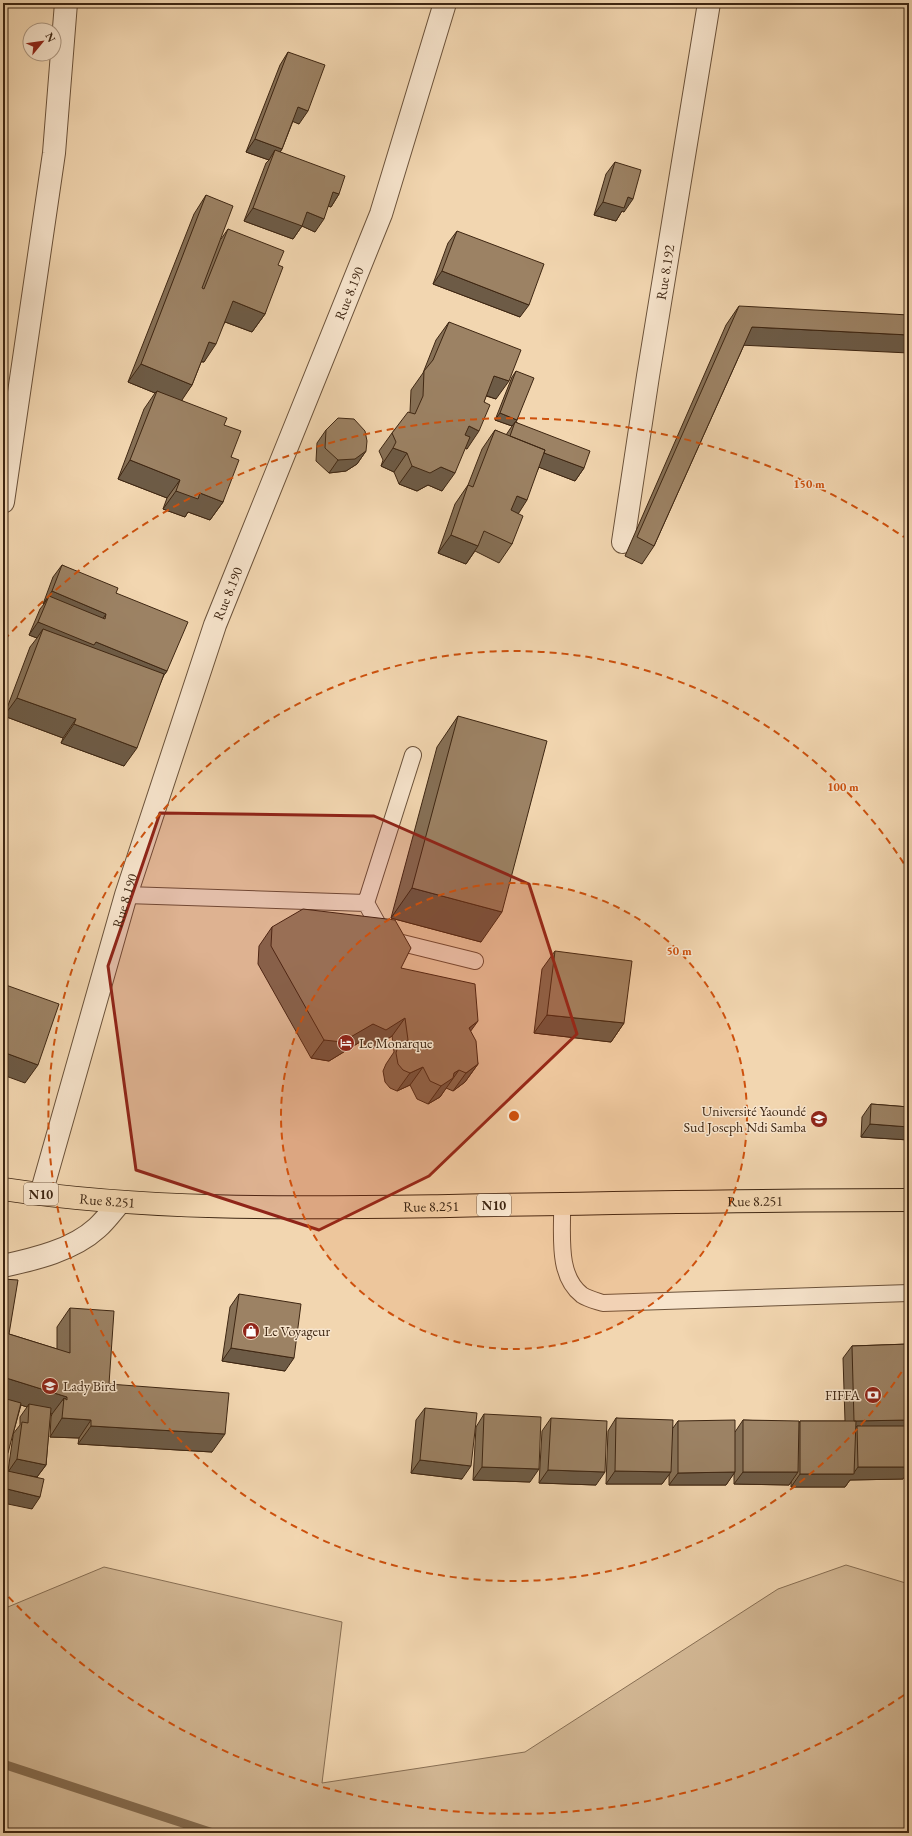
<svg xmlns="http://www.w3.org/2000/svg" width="912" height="1836" font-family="'EB Garamond',serif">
<rect width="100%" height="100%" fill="#f2d6b0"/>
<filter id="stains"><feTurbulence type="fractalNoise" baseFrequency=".005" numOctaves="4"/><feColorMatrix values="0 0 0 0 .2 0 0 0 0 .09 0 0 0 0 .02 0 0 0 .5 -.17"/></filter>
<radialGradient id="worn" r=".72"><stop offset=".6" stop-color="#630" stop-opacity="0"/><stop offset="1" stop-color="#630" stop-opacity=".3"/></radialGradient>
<!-- green -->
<path fill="#d3b895" stroke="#886f54" d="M846,1565L909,1584V1833H3V1609L104,1567L342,1622L322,1783L525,1752L778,1589Z"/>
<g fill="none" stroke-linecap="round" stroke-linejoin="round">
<!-- stream -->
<path stroke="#856c50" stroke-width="9" d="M3,1764L213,1833"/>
<!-- service casing -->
<g stroke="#6b523a" stroke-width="18">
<path id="service" d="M413,755L366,903L386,939L475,961
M126,895L366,903
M562,1204C563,1233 556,1275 582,1295C588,1299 597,1301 603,1303L909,1293"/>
</g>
<!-- minor casing -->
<g stroke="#6b523a" stroke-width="24">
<g id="minor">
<path d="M3,502L54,153L66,3"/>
<path id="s1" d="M623,542L648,376L709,3"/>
<path id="s2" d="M41,1194L126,895L215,625L381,214L445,3"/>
<path d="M3,1266C35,1259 73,1250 97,1228C106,1220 113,1210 120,1202"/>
</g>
</g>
<!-- trunk casing -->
<g stroke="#3e2612" stroke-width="24">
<g id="trunk">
<path id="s3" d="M3,1189C150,1211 300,1208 449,1206C602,1203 756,1200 909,1200"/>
</g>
</g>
<!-- service -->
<use href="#service" stroke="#f7e4cc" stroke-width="16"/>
<!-- minor -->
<use href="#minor" stroke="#f7e4cc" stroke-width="22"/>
<!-- trunk -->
<use href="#trunk" stroke="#f2d6b0" stroke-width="22"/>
</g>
<!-- wall -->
<path fill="#867056" stroke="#3e2612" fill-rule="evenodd" d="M288,52L299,124L293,121L282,149L280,152L339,194L331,207L328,206L315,232L302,226L293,239L244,221L266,163L269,160L246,152L280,65Z
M615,162L624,212L622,211L616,221L594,215L606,174Z
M206,195L221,239L228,229L278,265L265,314L252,332L225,322L204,362H201L192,385L181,400L224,425L231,457L223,502L210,520L188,512L185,517L163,509L167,498L118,479L144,409L155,393L128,382L194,214Z
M457,231L520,317L433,284L448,243Z
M739,306L744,345L654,546L642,564L625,556L726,325Z
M449,322L496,399L486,396L467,449L465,448L442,491L428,485L417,491L399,484L394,472L381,466L383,460L379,451L392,433L410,412L411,390L423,373L436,340Z
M516,371L517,420L516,422L584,468L575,481L539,467L518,513L512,544L499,563L475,551L466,564L438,553L455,504L468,485L482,449L495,430L506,435L512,426L495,420L512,377Z
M326,430L366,451L357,464L346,471L329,473L316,461L317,443Z
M62,565L116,593L167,671L164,675L124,766L61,743L63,738L4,716L30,647L37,638L29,635L40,609L44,604H43L53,577Z
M458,716L481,942L391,918L437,747Z
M272,927L401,968L471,1032L478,1064L465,1082L453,1091L446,1088L440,1097L428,1104L417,1099L410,1085L397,1091L390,1088L385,1082L383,1071L386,1064L394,1052L392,1036L374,1048L360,1042L329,1061L311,1058L258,964L259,946Z
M555,951L624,1023L611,1042L534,1033L542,969Z
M871,1104L909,1107V1140L861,1137L862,1117Z
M239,1294L285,1371L222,1361L230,1307Z
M70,1308L109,1384L212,1452L78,1444L79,1438L50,1437L51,1417L52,1414H50L46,1465L37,1477L26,1475L32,1509L8,1471L13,1436L9,1334L57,1349V1327ZM21,1405L27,1407L20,1417V1425L13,1434Z
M909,1344V1423L907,1426L903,1479L850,1480L845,1487H791V1482L789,1485L734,1484V1473L726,1485H669V1474L662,1484H606L608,1431L616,1418L673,1428L678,1421L735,1432L743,1420L799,1423L800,1421H845L843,1358L852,1346Z
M425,1408L462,1479L411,1473L416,1420Z
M484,1414L530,1482L473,1480L476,1427Z
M551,1418L596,1485L539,1483L542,1431Z"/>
<!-- shaded-wall -->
<path fill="#6d5b46" stroke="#3e2612" d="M298,107L308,111L299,124L289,120Z
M255,139L282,149L273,162L275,150L269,160L246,152Z
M333,192L339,194L331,207L324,205Z
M628,197L633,199L624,212L622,211L616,221L594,215L603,202Z
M253,208L307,212L324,219L315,232L302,226L293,239L244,221Z
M442,271L529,305L520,317L433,284Z
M233,301L265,314L252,332L220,320Z
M752,327L909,335V353L739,345Z
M209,342L216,344L204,362L196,360Z
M141,364L192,385L180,403L157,391L155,393L128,382Z
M494,376L509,381L496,399L482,394Z
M500,413L517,420L512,426L495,420Z
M469,426L479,431L467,449L456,445Z
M508,439L584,468L575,481L499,452Z
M393,448L407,453L394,472L381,466Z
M366,451L357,464L346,471L329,473L338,460Z
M130,460L180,480L167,498L118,479Z
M412,466L441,467L455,473L442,491L428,485L417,491L399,484Z
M176,491L200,493L223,502L210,520L188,512L185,517L163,509Z
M517,496L527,500L515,519L504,514Z
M451,535L478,546L466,564L438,553Z
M52,591L106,614L98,626L49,596L44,604H43Z
M38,622L96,642L167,671L158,683L43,629L37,638L29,635Z
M17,698L76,719L63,738L4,716Z
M74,724L137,748L124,766L61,743Z
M412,888L502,912L481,942L391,918Z
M547,1015L624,1023L611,1042L534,1033Z
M405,1018L392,1036L374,1048L360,1042L329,1061L311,1058L324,1040L373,1024Z
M478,1021L465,1039L469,1028Z
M3,1052L38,1065L25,1083L3,1075Z
M478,1064L465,1082L453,1091L466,1073Z
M423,1067L410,1085L397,1091L410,1073Z
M459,1070L440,1097L428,1104L441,1086L454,1073Z
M870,1124L909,1127V1140L861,1137Z
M231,1348L294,1358L285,1371L222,1361Z
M3,1377L67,1397L63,1401L64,1398L52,1414L29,1407V1404L27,1407L3,1399Z
M62,1418L91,1420L79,1438L50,1437Z
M909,1420V1423L902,1432L857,1426L852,1433L854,1421Z
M91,1426L225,1434L212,1452L78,1444Z
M3,1452L8,1453L3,1461Z
M17,1459L46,1465L37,1477L8,1472Z
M420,1460L471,1466L462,1479L411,1473Z
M482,1467L539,1469L530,1482L473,1480Z
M858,1467H909V1470L903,1479L850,1480L845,1487H791L800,1474H853Z
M548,1470L605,1472L596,1485L539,1483Z
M615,1471L671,1472L662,1484H606Z
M735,1472L726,1485H669L678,1473Z
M743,1472H798L789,1485L734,1484Z
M3,1488L40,1497L32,1509L3,1503Z"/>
<!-- building -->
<path fill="#9c8264" stroke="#3e2612" d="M288,52L325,65L308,111L298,107L282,149L255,139Z
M275,150L345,176L339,194L333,192L324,219L307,212L302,226L253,208Z
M615,162L641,170L633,199L628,197L624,208L603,202Z
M206,195L233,206L202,288L204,289L228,229L284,251L278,265L283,267L265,314L233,301L216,344L209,342L192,385L141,364Z
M457,231L544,264L529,305L442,271Z
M739,306L909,315V335L752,327L654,546L637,537Z
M449,322L521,350L509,381L494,376L484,402L490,405L479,431L469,426L465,435L470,437L455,473L441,467L430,473L412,466L407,453L393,448L396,442L392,433L408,412L415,414L423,396L424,371L433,360Z
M516,371L534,378L517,420L500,413Z
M157,391L227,418L224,425L241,431L231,457L239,460L223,502L200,493L198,499L176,491L180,480L130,460Z
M338,418L354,419L365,431L367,441L366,451L355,459L338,460L325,448L326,430Z
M515,422L590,451L584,468L544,453L545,450L510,436Z
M495,430L545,450L527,500L517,496L511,510L523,516L512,544L484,531L478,546L451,535L468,485L473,487Z
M62,565L118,588L116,593L188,622L167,671L96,642L94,645L38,622L49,596L105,619L106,614L52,591Z
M43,629L164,674L137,748L74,724L76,719L17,698Z
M458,716L547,741L502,912L412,888Z
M303,909L395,920L411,948L401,968L475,984L478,1021L469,1028L476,1041L478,1064L466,1073L459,1070L454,1073L453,1078L441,1086L430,1081L423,1067L410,1073L403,1070L398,1064L396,1053L398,1046L408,1040L405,1018L386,1030L373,1024L342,1042L324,1040L271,946L272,927Z
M555,951L632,961L624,1023L547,1015Z
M3,984L59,1004L38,1065L3,1052Z
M871,1104L909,1107V1127L870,1124Z
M3,1279L18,1280L9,1334L70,1353V1308L114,1311L109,1384L229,1393L225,1434L91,1426V1420L62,1418L64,1398L67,1400V1397L3,1377Z
M239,1294L301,1304L294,1358L231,1348Z
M909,1344V1420L854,1421L852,1346Z
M3,1398L21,1403L8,1453L3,1452Z
M29,1404L51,1408L46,1465L17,1459L22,1422L28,1423Z
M425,1408L477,1413L471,1466L420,1460Z
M484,1414L541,1417L539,1469L482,1467Z
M551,1418L607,1421L605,1472L548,1470Z
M616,1418L673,1420L671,1472L615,1471Z
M735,1420V1472L678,1473V1421Z
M743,1420L799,1421L798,1472H743Z
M800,1421H856L854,1474H800Z
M857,1426H909V1467H858Z
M3,1470L44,1479L40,1497L3,1488Z"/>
<!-- marked area -->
<path fill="#8f2418" fill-opacity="0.2" stroke="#8f2418" stroke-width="3" stroke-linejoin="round" d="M160,813L374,816L529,884L577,1034L429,1176L319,1230L136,1170L108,966Z"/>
<!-- distance rings -->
<circle cx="514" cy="1116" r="233" fill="#ce510d" fill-opacity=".12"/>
<g fill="none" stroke="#ce510d" stroke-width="2" stroke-dasharray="7 5">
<circle cx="514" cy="1116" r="233"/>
<path d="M908 1362A465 465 0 1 1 908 870"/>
<path d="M904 1695A698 698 0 0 1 4 1592M4 640A698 698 0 0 1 904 537"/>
</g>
<!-- icons -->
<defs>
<g id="hotel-disc" transform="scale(0.9)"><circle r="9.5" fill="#8f2418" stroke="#f7e4cc"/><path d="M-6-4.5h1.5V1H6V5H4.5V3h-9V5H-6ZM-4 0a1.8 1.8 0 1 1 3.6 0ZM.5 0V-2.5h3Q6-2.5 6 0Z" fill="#fff"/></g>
<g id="university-disc" transform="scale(0.9)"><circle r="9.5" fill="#8f2418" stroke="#f7e4cc"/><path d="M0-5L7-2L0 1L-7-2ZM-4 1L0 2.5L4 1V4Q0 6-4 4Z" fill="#fff"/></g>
<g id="shop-disc" transform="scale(0.9)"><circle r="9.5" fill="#8f2418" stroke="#f7e4cc"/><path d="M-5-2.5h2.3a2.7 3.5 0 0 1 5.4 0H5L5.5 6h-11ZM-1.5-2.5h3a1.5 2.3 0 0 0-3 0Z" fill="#fff"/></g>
<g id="school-disc" transform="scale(0.9)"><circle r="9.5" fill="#8f2418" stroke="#f7e4cc"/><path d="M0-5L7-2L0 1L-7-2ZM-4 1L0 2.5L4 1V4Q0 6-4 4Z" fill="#fff"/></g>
<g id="bank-disc" transform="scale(0.9)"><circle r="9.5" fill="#8f2418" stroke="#f7e4cc"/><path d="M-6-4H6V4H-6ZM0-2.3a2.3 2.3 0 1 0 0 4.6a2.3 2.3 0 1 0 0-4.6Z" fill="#fff"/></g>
</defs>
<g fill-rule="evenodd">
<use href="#hotel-disc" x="346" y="1043"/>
<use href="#university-disc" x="819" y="1119"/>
<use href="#shop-disc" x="251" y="1331"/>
<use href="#school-disc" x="50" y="1386"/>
<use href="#bank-disc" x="873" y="1395"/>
</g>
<g text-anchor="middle" stroke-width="3" stroke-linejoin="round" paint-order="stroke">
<!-- shield labels -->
<g fill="#f7e4cc" stroke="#765f4a" stroke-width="1">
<rect x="24" y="1183" width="34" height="22" rx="3"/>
<rect x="477" y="1194" width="34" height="22" rx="3"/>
</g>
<g font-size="13" font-weight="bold" fill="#3e2612">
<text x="41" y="1199">N10</text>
<text x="494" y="1210">N10</text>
</g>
<!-- street labels -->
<g font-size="14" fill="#3e2612" stroke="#f7e4cc">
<text dy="5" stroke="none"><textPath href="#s1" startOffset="273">Rue 8.192</textPath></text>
<text dy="5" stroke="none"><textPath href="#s2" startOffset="953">Rue 8.190</textPath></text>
<text dy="5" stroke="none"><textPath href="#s2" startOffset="629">Rue 8.190</textPath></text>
<text dy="5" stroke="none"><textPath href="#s2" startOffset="305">Rue 8.190</textPath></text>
<text dy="5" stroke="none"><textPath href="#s3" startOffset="105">Rue 8.251</textPath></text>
<text dy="5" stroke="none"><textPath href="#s3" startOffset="753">Rue 8.251</textPath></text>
<text dy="5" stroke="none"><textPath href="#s3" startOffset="429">Rue 8.251</textPath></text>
</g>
<!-- poi labels -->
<g font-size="14" fill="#3e2612" stroke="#f7e4cc" text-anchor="start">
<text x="359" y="1048">Le Monarque</text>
<text x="806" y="1116" text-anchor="end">Université Yaoundé<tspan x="806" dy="16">Sud Joseph Ndi Samba</tspan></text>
<text x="264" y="1336">Le Voyageur</text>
<text x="63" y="1391">Lady Bird</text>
<text x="860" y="1400" text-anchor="end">FIFFA</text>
</g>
</g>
<circle cx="514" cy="1116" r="6" fill="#ce510d" stroke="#f7e4cc" stroke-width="2"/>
<g font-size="12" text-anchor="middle" font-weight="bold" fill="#ce510d" stroke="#f7e4cc" stroke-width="3" stroke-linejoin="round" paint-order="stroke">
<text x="809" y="488">150 m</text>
<text x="843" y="791">100 m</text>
<text x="679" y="955">50 m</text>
</g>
<!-- margin -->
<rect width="912" height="1836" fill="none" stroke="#f2d6b0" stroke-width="16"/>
<rect x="4" y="4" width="904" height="1828" fill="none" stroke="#3e2612" stroke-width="2"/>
<rect x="8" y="8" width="896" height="1820" fill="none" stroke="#3e2612"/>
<!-- north arrow -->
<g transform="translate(42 42) rotate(61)"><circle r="19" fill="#f7e4cc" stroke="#ad9882"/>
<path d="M0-3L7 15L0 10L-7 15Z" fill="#8f2418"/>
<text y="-6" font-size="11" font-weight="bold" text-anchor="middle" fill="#3e2612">N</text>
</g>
<rect width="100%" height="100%" filter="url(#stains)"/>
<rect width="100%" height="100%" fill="url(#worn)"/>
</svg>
